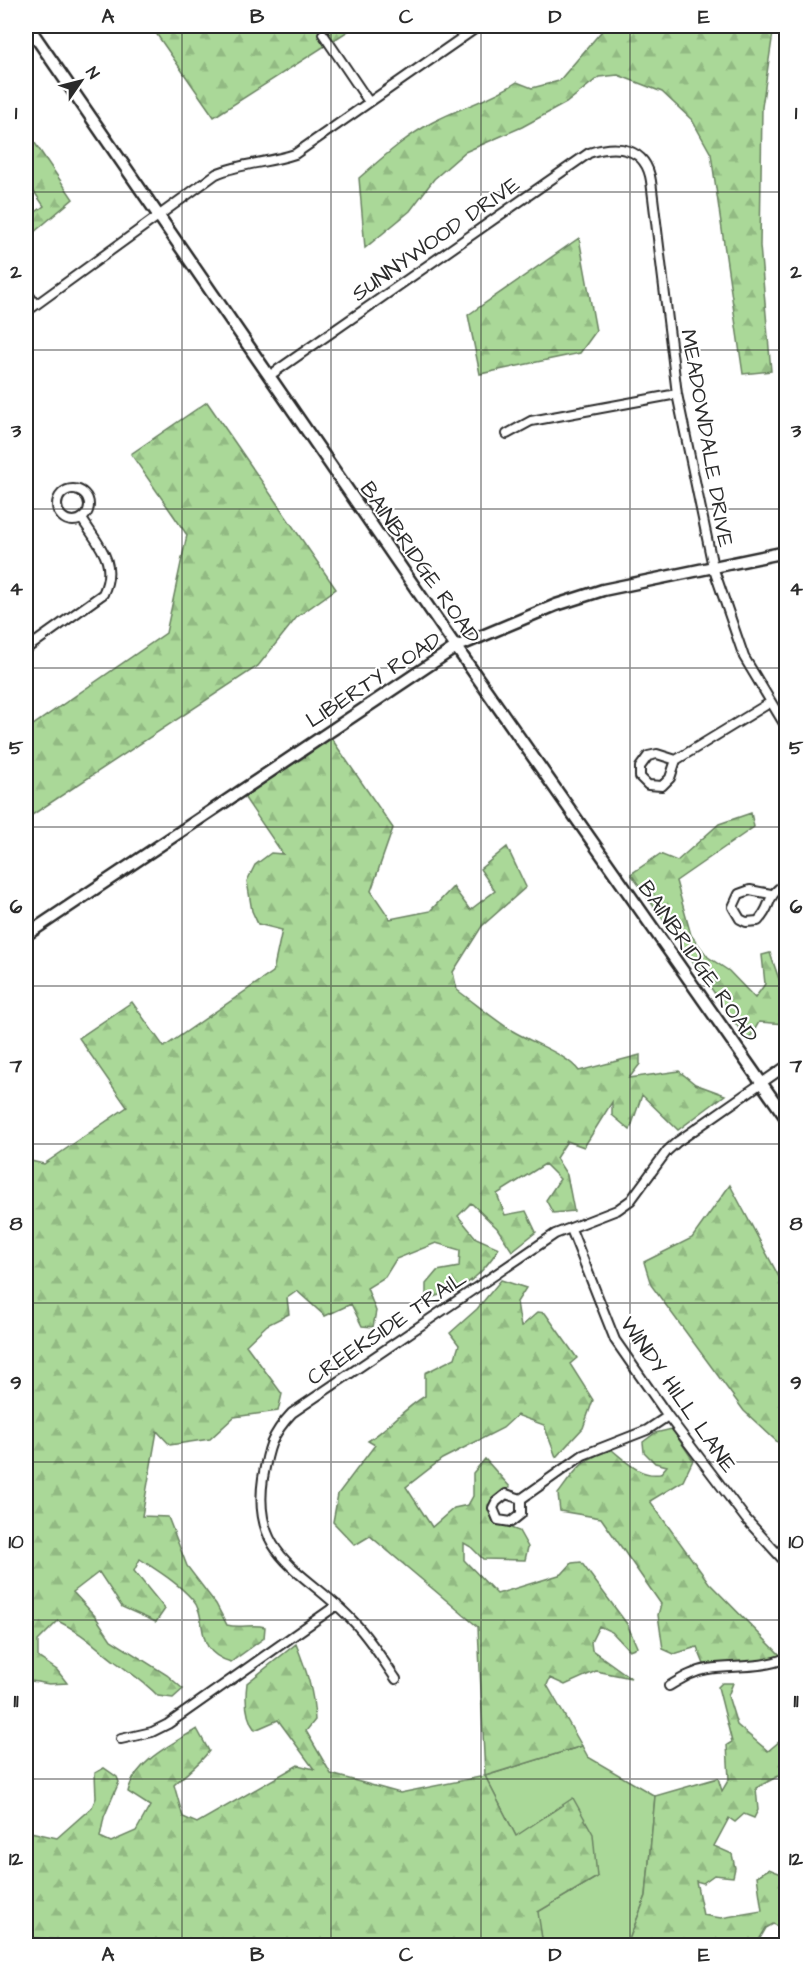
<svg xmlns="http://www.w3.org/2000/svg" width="812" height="1971" font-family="'Architects Daughter',sans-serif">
<defs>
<pattern id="forest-firs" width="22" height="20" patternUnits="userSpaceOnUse" patternTransform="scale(1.5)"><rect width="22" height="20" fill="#aad898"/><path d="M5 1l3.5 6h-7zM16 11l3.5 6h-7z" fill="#92ba83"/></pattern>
</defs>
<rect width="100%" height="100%" fill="#fff"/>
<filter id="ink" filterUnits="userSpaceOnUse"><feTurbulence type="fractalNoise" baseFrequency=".0167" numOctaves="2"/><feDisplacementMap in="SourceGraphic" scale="12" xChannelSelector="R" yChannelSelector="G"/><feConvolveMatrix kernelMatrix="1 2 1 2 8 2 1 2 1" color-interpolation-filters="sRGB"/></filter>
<g filter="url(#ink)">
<!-- green -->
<path fill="#aad898" stroke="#6a8262" stroke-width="1.5" d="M582,1746L588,1757L655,1796L646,1896L627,1945H543L537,1912L597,1877L516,1836L485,1776Z
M26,1937L134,1945H26Z"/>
<!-- forest -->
<path fill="url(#forest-firs)" stroke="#6a8262" stroke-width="1.5" d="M151,26H356L214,117Z
M606,26H774L762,107L760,246L771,371L743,374L711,154L692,120L662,92L618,75L599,77L566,103L522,127L465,152L434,179L410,211L365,248L359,178C382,158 406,136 433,122C461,107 490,100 517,82L532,88L559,81Z
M26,130L73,199L26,239V219L44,206L26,180Z
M579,238L596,331L580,353L480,374L468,315Z
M207,402L336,589L297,617L258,666L32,815L26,817V730L166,633L187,535L131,454Z
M327,732L393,828L371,891L390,919L430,911L453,887L470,910L495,891L480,869L507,847L526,887L482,926L453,972L457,990C475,1003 492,1018 511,1030C530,1042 567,1054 579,1071L640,1055V1064L629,1078L679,1071L695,1084L725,1095L678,1130L642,1095L630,1130L612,1115V1102L584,1147L567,1141L556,1158L567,1175L574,1211L553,1213L546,1200L560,1179L545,1164L497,1194L505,1215L526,1211L536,1232L512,1251L497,1228L471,1203L458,1216L476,1238L499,1248C478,1281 463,1289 426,1299V1284L437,1271L459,1267L460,1250L436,1243L396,1259L385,1277L367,1288L376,1311L373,1327L362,1326L351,1304L325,1316L297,1291L287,1298L289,1314L267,1325L246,1345L282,1394L278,1411L234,1417L210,1439L170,1445L157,1431L142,1516L168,1517L187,1566L216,1604L227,1625C241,1629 252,1623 265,1627L264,1638L231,1662C191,1651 210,1618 192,1599C178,1583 158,1571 140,1559L134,1571L165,1609L156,1622L122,1607L99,1572L73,1592L95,1616L111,1640L167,1675L183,1689L173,1698L158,1696C145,1682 132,1674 117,1663C97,1648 81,1632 58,1621L38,1641V1657L57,1670L67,1683L49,1684L26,1680V1160L44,1164L127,1107L79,1038L132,1002L164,1047L273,972L282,930L258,924L252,911L247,881L255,865L271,853L283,854L240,791Z
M751,813L754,827L676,881L691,935L708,957L729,971L755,998L765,984L762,955L770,953L780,982H786V1024L759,1022L748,1041L631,874L660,854L677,861L719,824Z
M730,1185L786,1290V1450L744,1411L651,1285L644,1262L692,1238Z
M501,1280L526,1288L517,1302L521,1327L538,1312L545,1313L577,1358L570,1364L593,1400L583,1428L556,1457L544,1425L517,1415L503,1428L442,1459L406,1487L432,1527L454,1508L468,1505L473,1496V1473L485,1459L510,1487L488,1505L497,1523L519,1531L528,1547L525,1560L483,1559L471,1547L464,1543V1560L497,1594L562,1574L572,1563L581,1562L627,1624L637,1647L629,1650L612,1632L599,1626L591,1642L592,1650L631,1678L596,1671L565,1685L550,1678L547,1685L582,1746L485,1776L516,1836L573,1798L593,1834L597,1877L538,1912L543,1945L134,1946L26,1937V1831L57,1838L92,1807L96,1798L95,1773L104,1768L117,1777L119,1782L104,1817L100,1837L111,1842L136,1831L150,1806L128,1792C134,1762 172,1744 197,1729L209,1751C199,1765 186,1773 174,1785L183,1817L197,1823L298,1765L314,1769L278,1720L255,1730C245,1717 245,1699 247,1683L296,1644C306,1669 314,1692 315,1720L306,1731L331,1774L400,1793L485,1776L478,1627L370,1536L355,1545L333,1522L338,1494L375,1445L368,1441C390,1427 402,1410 425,1396V1373L455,1358L459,1345L450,1333L477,1309Z
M672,1429L693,1460L683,1481L650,1501L709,1583L784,1659L706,1669L697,1647L674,1654L663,1649L658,1615L661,1604L601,1518L560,1511L558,1494C575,1471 583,1457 612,1450C627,1462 640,1477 660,1474L667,1466L655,1463L644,1452L643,1442L655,1433Z
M722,1683H733L728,1696L737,1725L768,1751L786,1736V1772L756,1788L758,1810L754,1818L744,1814L735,1822L729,1818L714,1846L732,1854L735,1868L733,1877L714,1875L703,1883L696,1881L703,1915L721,1918L762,1911L757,1876L769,1869L784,1875L786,1891V1936L784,1928L773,1924L766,1928L756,1945H627L646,1896L655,1796L718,1778L722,1791L729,1779L727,1745L732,1742L718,1687Z"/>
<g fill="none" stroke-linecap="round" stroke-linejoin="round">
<!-- minor casing -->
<g stroke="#2b2b2b" stroke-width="12">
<path id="minor" d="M323,34L369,102
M26,291L35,304
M26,312L216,174C241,163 269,163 295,154L479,26
M269,376L589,153C617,144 646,147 651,181L677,394L713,567L744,657L786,727
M507,434L531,421L677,394
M57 505a16 16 0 1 1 32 0a16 16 0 1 1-32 0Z
M26,649L103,594C118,562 99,546 82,519
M676,760L670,778L662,786L648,785L640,777V767L648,756L657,754L676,760L771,702
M771,894L750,890L739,894L733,907L740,919L746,922L758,921C774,904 763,899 786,883
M571,1229L615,1340L668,1416L746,1519L786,1563
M521,1499L506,1494L496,1502L493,1508L498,1520L511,1522L521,1514V1499L583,1455L647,1430L668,1416
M396,1679C382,1659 369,1637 352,1620C305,1570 251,1559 263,1478C268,1449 271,1435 292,1413L555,1234L617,1210L631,1200L667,1151L677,1142L786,1066
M669,1686C681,1679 693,1671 708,1669C735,1665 761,1669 786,1658
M121,1739L152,1732L168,1724L337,1605"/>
</g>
<!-- tertiary casing -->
<g stroke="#2b2b2b" stroke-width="15">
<path id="tertiary" d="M28,26L456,647L786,1118
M26,935L456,647L556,605L603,590L786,552"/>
</g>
<!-- minor -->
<use href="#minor" stroke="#fff" stroke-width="8"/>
<!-- tertiary -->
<use href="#tertiary" stroke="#fff" stroke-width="10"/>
</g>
</g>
<!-- grid -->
<path fill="none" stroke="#2b2b2b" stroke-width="1.5" stroke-opacity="0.55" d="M182,26V1946M331,26V1946M481,26V1946M630,26V1946M26,192H786M26,350H786M26,509H786M26,668H786M26,827H786M26,986H786M26,1144H786M26,1303H786M26,1462H786M26,1620H786M26,1779H786"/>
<g text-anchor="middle" stroke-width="4.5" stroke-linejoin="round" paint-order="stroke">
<!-- street labels -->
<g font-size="22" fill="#2b2b2b" stroke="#fff">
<text transform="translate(435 238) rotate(-35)" y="8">SUNNYWOOD DRIVE</text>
<text transform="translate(708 438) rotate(80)" y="8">MEADOWDALE DRIVE</text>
<text transform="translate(421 562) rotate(55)" y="8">BAINBRIDGE ROAD</text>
<text transform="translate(373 679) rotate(-33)" y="8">LIBERTY ROAD</text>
<text transform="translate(699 961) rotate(55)" y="8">BAINBRIDGE ROAD</text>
<text transform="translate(386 1327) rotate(-34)" y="8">CREEKSIDE TRAIL</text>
<text transform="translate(679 1394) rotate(55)" y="8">WINDY HILL LANE</text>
</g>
</g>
<!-- margin -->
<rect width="812" height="1971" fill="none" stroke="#fff" stroke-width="66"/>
<!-- north arrow -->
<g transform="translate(81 81) rotate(55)" stroke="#ffffff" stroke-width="4.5" paint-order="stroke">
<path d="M0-4.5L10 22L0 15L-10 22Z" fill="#2b2b2b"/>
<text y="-9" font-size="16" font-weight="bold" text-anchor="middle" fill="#2b2b2b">N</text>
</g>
<rect x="33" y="33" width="746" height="1905" fill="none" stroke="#2b2b2b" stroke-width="2"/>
<g font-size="20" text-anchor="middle" font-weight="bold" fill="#2b2b2b">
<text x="108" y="23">A</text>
<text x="257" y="23">B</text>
<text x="406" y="23">C</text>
<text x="555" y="23">D</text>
<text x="704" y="23">E</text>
<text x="16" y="119">1</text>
<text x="796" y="119">1</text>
<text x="16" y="278">2</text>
<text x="796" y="278">2</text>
<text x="16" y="437">3</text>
<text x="796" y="437">3</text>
<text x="16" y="595">4</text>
<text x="796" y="595">4</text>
<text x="16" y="754">5</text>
<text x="796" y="754">5</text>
<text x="16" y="913">6</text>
<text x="796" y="913">6</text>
<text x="16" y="1072">7</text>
<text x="796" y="1072">7</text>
<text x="16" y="1230">8</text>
<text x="796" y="1230">8</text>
<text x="16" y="1389">9</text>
<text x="796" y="1389">9</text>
<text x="16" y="1548">10</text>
<text x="796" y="1548">10</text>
<text x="16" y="1707">11</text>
<text x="796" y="1707">11</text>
<text x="16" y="1865">12</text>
<text x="796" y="1865">12</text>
<text x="108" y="1961">A</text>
<text x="257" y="1961">B</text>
<text x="406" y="1961">C</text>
<text x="555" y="1961">D</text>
<text x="704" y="1961">E</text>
</g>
</svg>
